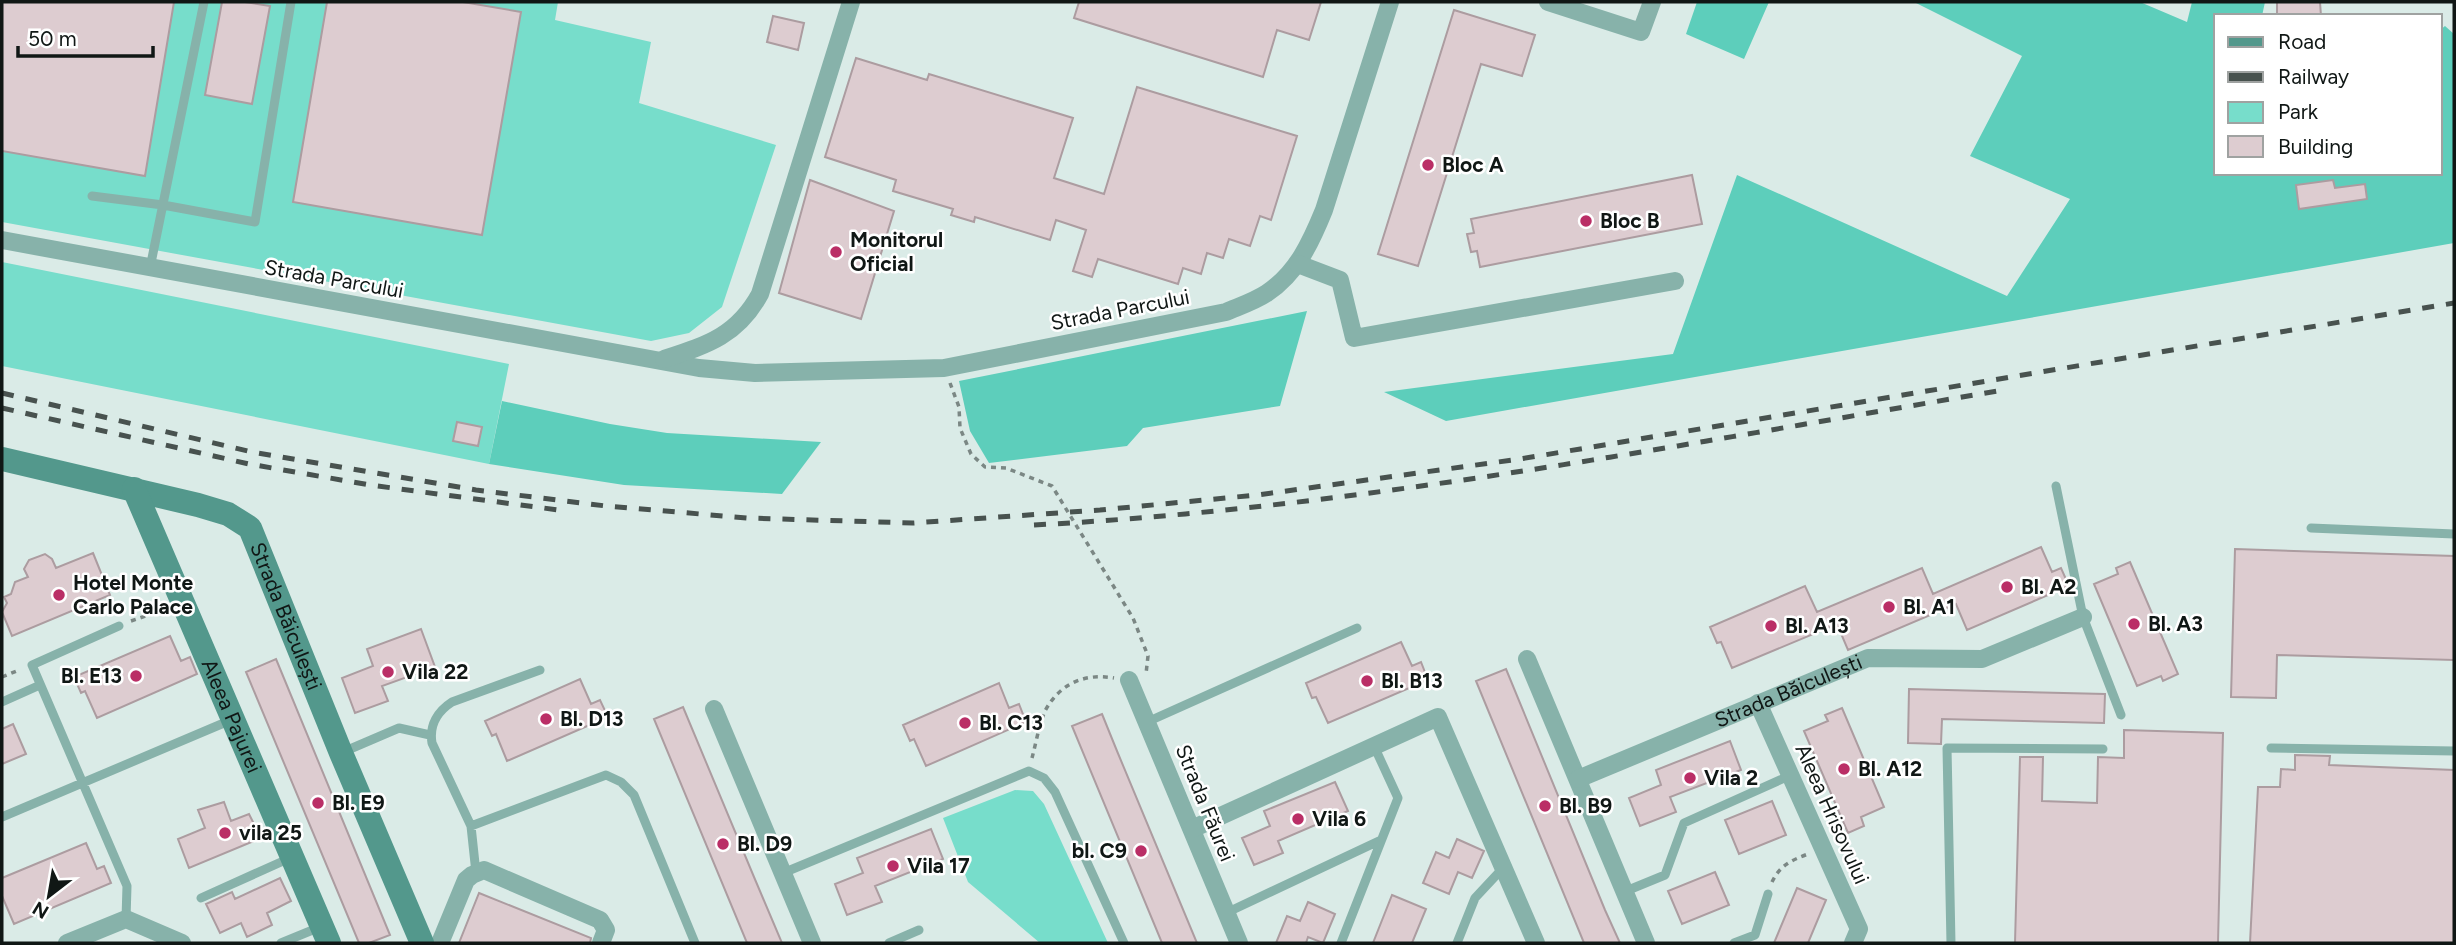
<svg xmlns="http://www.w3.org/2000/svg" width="2456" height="945" font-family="Figtree,sans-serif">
<rect width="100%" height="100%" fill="#daebe7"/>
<!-- green -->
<path fill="#77ddcb" d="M2,2H558L555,20L651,42L639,103L776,145L722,307L689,333L651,341L2,222Z
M2,262L509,364L489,464L2,366Z
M1015,790L1033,791L1044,804L1108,943H1040L968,882L943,818Z"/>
<!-- forest -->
<path fill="#5dcebb" d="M1697,2H1769L1744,59L1686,34Z
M1914,2H2140L2187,22L2192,2H2265L2262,16H2216V173H2440V30L2445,26L2454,34V243L1446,421L1384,392L1673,354L1737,175L2007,296L2070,199L1970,156L2022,56Z
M1307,311L1280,406L1143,428L1127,446L989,463L970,431L959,381Z
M502,401L610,424L667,433L821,442L782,494L624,485L489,464Z"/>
<!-- building -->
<path fill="#ddccd0" stroke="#ac9ca0" stroke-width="2" d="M2,2H174L145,176L2,151Z
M222,2H245L270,6L252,104L205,95Z
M327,2H463L521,12L482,235L293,202Z
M1079,2H1321L1309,40L1277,30L1263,77L1074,18Z
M2277,2H2320L2321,16H2277Z
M1454,10L1535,35L1522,76L1481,64L1418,266L1378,254Z
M773,16L804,23L798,50L767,42Z
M856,58L927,80L929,74L1073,118L1054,178L1104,194L1137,87L1297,136L1271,220L1260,216L1250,246L1229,239L1223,258L1207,253L1201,274L1183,268L1178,284L1098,259L1092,277L1073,271L1086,230L1056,220L1050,240L975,217L974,222L951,215L953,209L893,191L896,180L825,157Z
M1692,175L1702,224L1480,267L1477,251L1471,252L1467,234L1474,233L1471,219Z
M810,180L894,211L861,319L779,293Z
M2333,180L2335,188L2365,184L2367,199L2299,209L2296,185Z
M457,422L482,427L478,446L453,441Z
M2041,547L2052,572L2061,568L2069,586L1967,630L1956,604L1848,650L1837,624L1732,668L1721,642L1717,643L1710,627L1805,586L1817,612L1922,568L1933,594Z
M2235,549L2454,556V660L2277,655L2276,698L2231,697Z
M93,553L110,595L12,636L2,612L7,603L4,597L11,594L15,582L28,577L24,569L29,560L45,554L52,559L56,568Z
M2130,562L2178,674L2163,681L2161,676L2137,686L2094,584L2118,574L2116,568Z
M421,629L435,667L382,686L388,701L355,713L342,678L373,666L367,649Z
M170,636L181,661L190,657L197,674L97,718L85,691L81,693L74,677Z
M1401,642L1412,666L1421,662L1428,680L1328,723L1316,697L1312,698L1306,683Z
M276,659L390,935L369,943H359L246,672Z
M1506,669L1605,910L1620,943H1584L1476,681Z
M580,679L591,704L600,700L608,717L507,761L496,734L492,736L485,721Z
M999,683L1009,708L1019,704L1026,722L926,766L914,739L910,741L903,725Z
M1909,689L2105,694L2104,723L1942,719L1941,744L1908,743Z
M683,707L754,877L782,943H747L654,719Z
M1842,708L1884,807L1861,817L1864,826L1848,833L1804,731L1828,721L1825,715Z
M1102,714L1117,751L1197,943H1162L1072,726Z
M13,724L26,754L2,764V729Z
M2124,730L2223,733L2218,943H2015L2020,757H2043L2042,801L2097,803L2098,757L2124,758Z
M1730,741L1741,770L1670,797L1676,812L1640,826L1629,798L1661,785L1656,770Z
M2295,755L2330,756L2329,765L2454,770V943H2250L2258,787H2280L2281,769L2295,770Z
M1335,782L1348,811L1278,841L1283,853L1254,865L1242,838L1270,826L1264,811Z
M1772,801L1786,835L1739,854L1725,820Z
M224,802L231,821L249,814L261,838L189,868L178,839L205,828L198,810Z
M931,829L943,859L875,886L882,902L847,915L835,884L863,873L857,858Z
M1457,839L1484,851L1472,878L1458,872L1449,894L1423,883L1436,852L1449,858Z
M86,843L97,869L104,866L111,883L14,924L2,896V878Z
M1715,872L1729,905L1682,924L1668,891Z
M280,878L291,901L267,913L272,925L247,937L241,923L220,933L206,904L232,892L235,899Z
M1797,888L1826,900L1808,943H1774Z
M479,893L591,938L590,943H459Z
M1392,895L1426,909L1412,943H1373Z
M1308,902L1335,914L1323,943L1308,937L1306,943H1276L1287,916L1300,921Z"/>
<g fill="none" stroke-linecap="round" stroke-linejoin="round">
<!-- path -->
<path stroke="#7b8784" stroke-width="3.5" stroke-dasharray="5 5" stroke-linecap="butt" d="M950,383L959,407L960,428L971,454L985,467L1006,468L1052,486L1133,618L1148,656L1146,674
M131,621L163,610
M2,677L19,670
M1032,758C1036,743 1039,725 1045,711C1060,683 1085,673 1114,678
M1772,882C1780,865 1792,860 1808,854"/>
<!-- lane -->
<path stroke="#87b2aa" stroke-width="9" d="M92,196L163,205L255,222L291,2
M150,268L204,2
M2056,486L2083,617L2121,715
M2311,528L2454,534
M119,626L32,665L127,886L126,919
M2,702L40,685
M1147,722L1357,628
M2271,748L2454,751
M343,752L399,728L430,735
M2,817L231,720
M471,826L606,775L621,782L634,795L695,943
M476,873L471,826L432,743C429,725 438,711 452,702L540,670
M783,873L1029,771L1044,778L1055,792L1124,943
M1626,891L1665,875L1684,823L1789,776
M201,898L290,858
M1226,913L1381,840
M281,943L320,927
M889,943L919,930
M1341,943L1398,798L1374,746
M1457,943L1475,898L1503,868
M1734,943L1755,935L1768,894
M1951,943L1947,748L2103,749"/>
<!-- street -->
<g stroke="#87b2aa" stroke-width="18">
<path d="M1548,2L1641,32L1652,2"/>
<path d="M2,240L699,368L755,373L944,368L1226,312C1240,306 1255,301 1267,293C1297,273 1311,242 1324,210L1390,2"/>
<path d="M1298,264L1340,280L1354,338L1675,281"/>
<path d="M664,359C707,345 737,336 760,294L851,2"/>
<path d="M1527,659L1646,943"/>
<path d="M1129,680L1239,943"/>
<path d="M1758,703L1859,929L1853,943"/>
<path d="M714,709L812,943"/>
<path id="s1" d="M1578,779L1868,658L1982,659L2083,617"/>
<path d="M1192,829L1438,717L1536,943"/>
<path d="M67,943L126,919L182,943"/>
<path d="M440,943L466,880L472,875L484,870L600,920L606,930L601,943"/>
</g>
<!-- secondary -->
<g stroke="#53988c" stroke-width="24">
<path id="s2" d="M2,459L198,505L228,514L250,528L341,753L422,943"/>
<path id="s3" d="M134,489L329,943"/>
</g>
<!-- rail -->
<path stroke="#48524f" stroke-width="5" stroke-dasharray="12 12" stroke-linecap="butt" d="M2,393L252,452L476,490L606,506L747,518L913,523L1100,510L1257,495L1520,459L2454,303
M2,408L249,464L370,485L566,511
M1034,525C1360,508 1682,444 2004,390"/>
</g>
<!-- markers -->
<g fill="#ba2e66" stroke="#fff" stroke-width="2.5">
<circle cx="1428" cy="165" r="7"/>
<circle cx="1586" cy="221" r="7"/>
<circle cx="836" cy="252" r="7"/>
<circle cx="2007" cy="587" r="7"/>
<circle cx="59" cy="595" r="7"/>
<circle cx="1889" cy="607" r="7"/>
<circle cx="2134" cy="624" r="7"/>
<circle cx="1771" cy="626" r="7"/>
<circle cx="388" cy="672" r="7"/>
<circle cx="136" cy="676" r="7"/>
<circle cx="1367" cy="681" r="7"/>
<circle cx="546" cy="719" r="7"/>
<circle cx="965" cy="723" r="7"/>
<circle cx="1844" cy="769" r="7"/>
<circle cx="1690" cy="778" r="7"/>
<circle cx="318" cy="803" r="7"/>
<circle cx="1545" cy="806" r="7"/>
<circle cx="1298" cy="819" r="7"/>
<circle cx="225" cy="833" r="7"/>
<circle cx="723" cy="844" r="7"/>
<circle cx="1141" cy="851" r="7"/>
<circle cx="893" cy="866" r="7"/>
</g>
<g text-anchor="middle" stroke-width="5" stroke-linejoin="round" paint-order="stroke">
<!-- poi labels -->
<g font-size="21" font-weight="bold" fill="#101715" stroke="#fff" text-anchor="start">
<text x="1442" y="172">Bloc A</text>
<text x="1600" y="228">Bloc B</text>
<text x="850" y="247">Monitorul<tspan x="850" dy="24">Oficial</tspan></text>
<text x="73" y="590">Hotel Monte<tspan x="73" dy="24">Carlo Palace</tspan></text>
<text x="2021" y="594">Bl. A2</text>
<text x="1903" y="614">Bl. A1</text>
<text x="2148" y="631">Bl. A3</text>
<text x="1785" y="633">Bl. A13</text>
<text x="402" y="679">Vila 22</text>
<text x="122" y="683" text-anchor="end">Bl. E13</text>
<text x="1381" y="688">Bl. B13</text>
<text x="560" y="726">Bl. D13</text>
<text x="979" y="730">Bl. C13</text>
<text x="1858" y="776">Bl. A12</text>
<text x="1704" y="785">Vila 2</text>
<text x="332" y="810">Bl. E9</text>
<text x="1559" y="813">Bl. B9</text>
<text x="1312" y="826">Vila 6</text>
<text x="239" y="840">vila 25</text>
<text x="737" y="851">Bl. D9</text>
<text x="1127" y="858" text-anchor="end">bl. C9</text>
<text x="907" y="873">Vila 17</text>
</g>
<!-- street labels -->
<g font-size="21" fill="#101715" stroke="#fff">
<text transform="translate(334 279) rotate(10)" y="7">Strada Parcului</text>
<text transform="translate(1120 310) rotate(-11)" y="7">Strada Parcului</text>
<text dy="7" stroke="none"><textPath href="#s2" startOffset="354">Strada Băiculești</textPath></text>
<text dy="7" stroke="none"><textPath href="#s1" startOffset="228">Strada Băiculești</textPath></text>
<text dy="7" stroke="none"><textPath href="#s3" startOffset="247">Aleea Pajurei</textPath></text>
<text transform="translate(1205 803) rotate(68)" y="7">Strada Făurei</text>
<text transform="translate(1832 814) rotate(66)" y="7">Aleea Hrisovului</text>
</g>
</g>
<!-- border -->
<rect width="2456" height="945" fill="none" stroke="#101715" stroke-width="7"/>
<!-- legend -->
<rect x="2214" y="14" width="228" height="161" fill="#ffffff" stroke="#9fa2a1" stroke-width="2"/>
<rect x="2228" y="37" width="35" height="10" fill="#53988c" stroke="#9fa2a1" stroke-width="2"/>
<text x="2278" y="49" font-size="21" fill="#101715">Road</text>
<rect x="2228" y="72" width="35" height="10" fill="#48524f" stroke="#9fa2a1" stroke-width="2"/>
<text x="2278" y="84" font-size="21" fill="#101715">Railway</text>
<rect x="2228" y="102" width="35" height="21" fill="#77ddcb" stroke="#9fa2a1" stroke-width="2"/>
<text x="2278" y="119" font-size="21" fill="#101715">Park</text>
<rect x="2228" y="136" width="35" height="21" fill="#ddccd0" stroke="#9fa2a1" stroke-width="2"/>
<text x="2278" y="154" font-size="21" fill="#101715">Building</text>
<!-- north arrow -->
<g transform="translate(49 896) rotate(211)" stroke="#ffffff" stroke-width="5" paint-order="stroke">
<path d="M0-5L12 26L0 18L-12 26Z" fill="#101715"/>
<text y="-10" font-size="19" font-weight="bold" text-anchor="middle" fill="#101715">N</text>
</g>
<!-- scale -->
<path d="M18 46v10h135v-10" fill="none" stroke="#101715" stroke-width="3.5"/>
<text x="28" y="46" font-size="21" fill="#101715" stroke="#ffffff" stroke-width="5" paint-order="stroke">50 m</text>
</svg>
